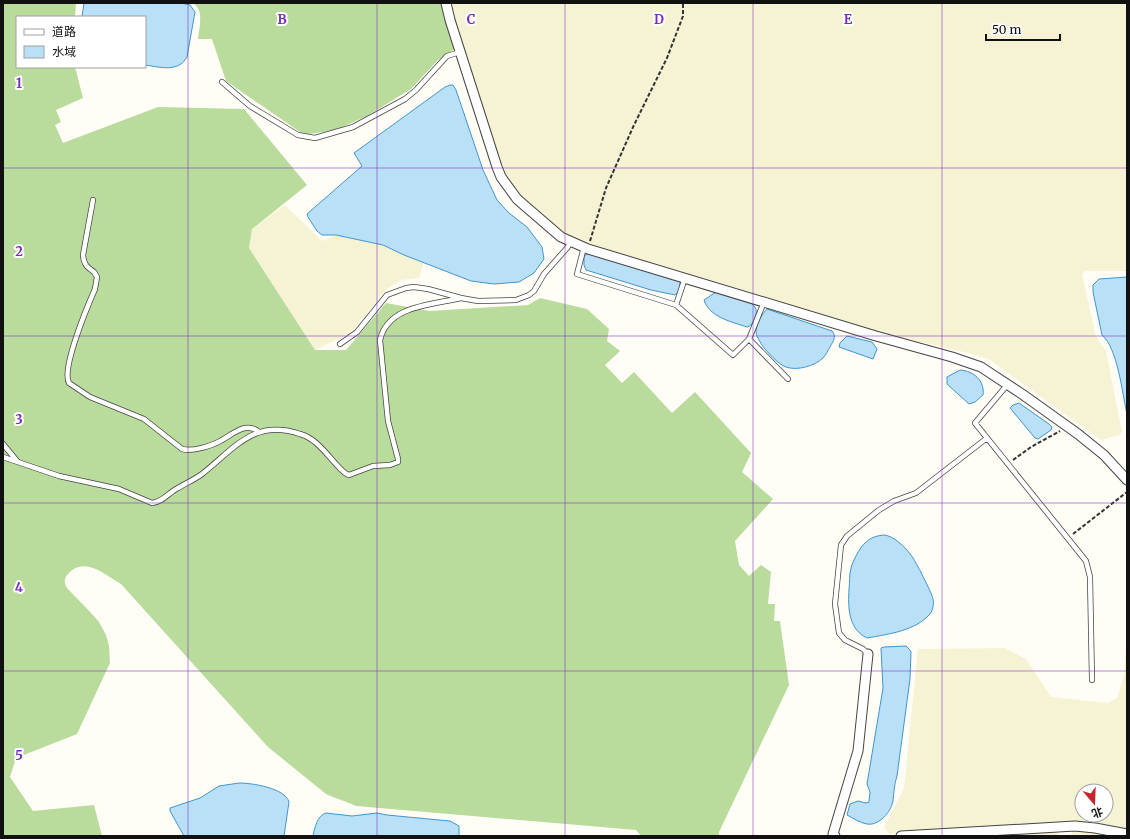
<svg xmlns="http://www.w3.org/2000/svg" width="1130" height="839" font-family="Merriweather,'Noto Sans SC',serif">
<rect width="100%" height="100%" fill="#fffdf5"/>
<!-- farmland -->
<path fill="#f6f3d4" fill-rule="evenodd" d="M450,3H1127V271H1086L1082,274L1095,333L1099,342L1106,351L1122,432L1119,435L1101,440L990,360L976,355L882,333L597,248L564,235L529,206L512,185L502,168L455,21Z
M285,205L322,241L336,235L383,245L403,255L424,262L419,278L401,280L387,289L354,329L345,336L315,350L249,248L252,229Z
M1005,648L1026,659L1051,697L1108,703L1117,698L1124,676L1126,648H1127V831L1073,822L889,834L884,827L904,788L918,649ZM1082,791H1106V815H1082Z
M1074,828L1115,836H1071Z
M1054,831L1062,836H981Z"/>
<!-- forest -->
<path fill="#b9dc9c" d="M3,3H76L75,17H17V67H75L83,98L56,110L61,122L55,125L63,143L158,107L244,109L307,185L252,229L249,248L315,350H346L386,303L430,311L528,305L540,298L587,309L609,329L607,341L620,351L605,365L622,383L634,372L672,413L695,392L751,453L742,472L773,499L735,541L739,565L749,576L761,565L771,572L768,604H775L774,621H780L789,685L719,832V836H641L636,830L356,806C346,801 336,799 326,794L268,747L121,584C106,576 85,555 68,574C64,578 64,583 67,588L92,614L99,622L106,635L109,646L110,663L77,734L16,758L10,777L33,811L94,805L102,836H3Z
M192,3H441L444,16L456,48L438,60L411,89L367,116L340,128L324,132L308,134L300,132L226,81L212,39H198C199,27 205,9 192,3Z"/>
<!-- water -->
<path fill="#b9e0f7" stroke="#3f96cf" d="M84,3H181L190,5L195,12L187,57C178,73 160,67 145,65V17H82Z
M450,85H453L456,90L483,170L497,200L509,213L527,227L542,247L544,259L534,273L519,282L494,284L471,281L404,255L383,245L336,235H322L317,231L308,217L307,214L362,166L354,153L445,87Z
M589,253L678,280L680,282L679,291L675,295L651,290L586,270L584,265V256Z
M1127,277V414C1122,393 1118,349 1102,335L1093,292V285L1099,279Z
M716,292L750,302C757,308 758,311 754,320C752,324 751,326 747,327C732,322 709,317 704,300Z
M767,309L832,331C837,337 833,341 830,347C828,350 826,355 823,358C815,366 797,371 786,367C779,365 766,351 762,345C759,340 756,336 756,331C757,323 762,314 767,309Z
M847,336L872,342L877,349L873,359L839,347L840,343Z
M960,370C974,371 985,381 983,395L975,402L969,404L947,384V377Z
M1019,403L1049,424L1052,427L1051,430L1038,439L1035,438L1010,408L1013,405Z
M884,535C894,536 905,547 911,555C915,560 932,593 933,599C934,604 933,610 930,614C915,631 889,634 867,638C848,629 848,607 849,589C850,582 849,575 851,568C852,564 854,560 856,556C862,544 869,536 884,535Z
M906,646L910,650L911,652L910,679L897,776C894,785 894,792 893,801C891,812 879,826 867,824C860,823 853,818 847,815L850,804L858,801L866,803L869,802L870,792L867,784L883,688L881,648L884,647Z
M239,783C252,783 285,788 289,802L284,836H184L170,811V808L200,798L219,786Z
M326,813L352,816L377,813L387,815L450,821L459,826V836H313C315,827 317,816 326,813Z"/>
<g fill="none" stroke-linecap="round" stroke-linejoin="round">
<!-- service casing -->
<g stroke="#444" stroke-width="6">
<path id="service" d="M222,82L250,106L298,135L315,138L353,127L405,99L416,90L447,56L460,52
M93,200L83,255C84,265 87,267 94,272L97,277L95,289C88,305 61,369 69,383L90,397L144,419L182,449C192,452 212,446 222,440C233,434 246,421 259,432
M584,247L577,274L676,305L685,278
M676,305L733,355L749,339L764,302
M749,339L788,379
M340,344L357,332L387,295L406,288L414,287L428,289L461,298L478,301L516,300L529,295L534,291L544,274L567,248L571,242
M1008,384L975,423L1086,561L1090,577L1092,680
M3,444L17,461
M3,457L59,476L119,489L152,503C163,502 168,493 178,488C186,483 194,480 202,474C234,449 254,418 300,434C315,438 325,452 335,463C339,467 343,473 349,475L373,466L390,465L398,462V459L388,421L380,340C388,305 432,305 461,298
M868,654L863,649L845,640L839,633L835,604L841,545L847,536L879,510L894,501L916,493L987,438"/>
</g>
<!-- minor casing -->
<g stroke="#444" stroke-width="11">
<path id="minor" d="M446,3L450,20L497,167L501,177L517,199L525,206L561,237L588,249L876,336L952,357L981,367L1022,394L1078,434L1104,455L1127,480
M835,836L833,834L858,751L868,654
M901,836L1075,826L1095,828L1127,834"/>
</g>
<!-- path -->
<path stroke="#333" stroke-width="2" stroke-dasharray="4 2" stroke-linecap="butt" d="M590,241L606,188L634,125L667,58L683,16V3
M1013,460L1031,447L1060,431
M1073,534L1127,492"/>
<!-- service -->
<use href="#service" stroke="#fff" stroke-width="4.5"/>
<!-- minor -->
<use href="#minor" stroke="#fff" stroke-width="9"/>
</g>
<!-- grid -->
<path fill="none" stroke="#7b2cbf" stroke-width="1" stroke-opacity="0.55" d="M188,3V836M377,3V836M565,3V836M753,3V836M942,3V836M3,168H1127M3,336H1127M3,503H1127M3,671H1127"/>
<g font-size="13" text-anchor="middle" font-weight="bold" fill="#7b2cbf" stroke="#fff" stroke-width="4" stroke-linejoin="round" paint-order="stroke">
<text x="282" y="24">B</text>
<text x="471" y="24">C</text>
<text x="659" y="24">D</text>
<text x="848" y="24">E</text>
<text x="19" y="88">1</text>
<text x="19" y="256">2</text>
<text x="19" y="424">3</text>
<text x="19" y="592">4</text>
<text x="19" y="760">5</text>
</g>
<!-- border -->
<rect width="1130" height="839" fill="none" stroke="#111111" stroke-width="8"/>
<!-- legend -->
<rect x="16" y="16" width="130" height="52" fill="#ffffff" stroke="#a0a0a0"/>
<rect x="24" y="29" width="20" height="6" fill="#ffffff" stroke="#a0a0a0"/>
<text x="52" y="36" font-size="12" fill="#111111">道路</text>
<rect x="24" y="46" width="20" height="12" fill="#b9e0f7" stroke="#a0a0a0"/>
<text x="52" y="56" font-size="12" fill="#111111">水域</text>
<!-- north arrow -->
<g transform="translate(1094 803) rotate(161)"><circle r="19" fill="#ffffff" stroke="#a0a0a0"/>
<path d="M0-3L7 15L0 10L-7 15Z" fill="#c4262e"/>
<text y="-6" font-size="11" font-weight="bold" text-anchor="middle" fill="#111111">北</text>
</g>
<!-- scale -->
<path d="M986 34v6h74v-6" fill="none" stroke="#111111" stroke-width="2"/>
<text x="992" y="34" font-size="12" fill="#111111" stroke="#ffffff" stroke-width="3" paint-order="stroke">50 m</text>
</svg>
